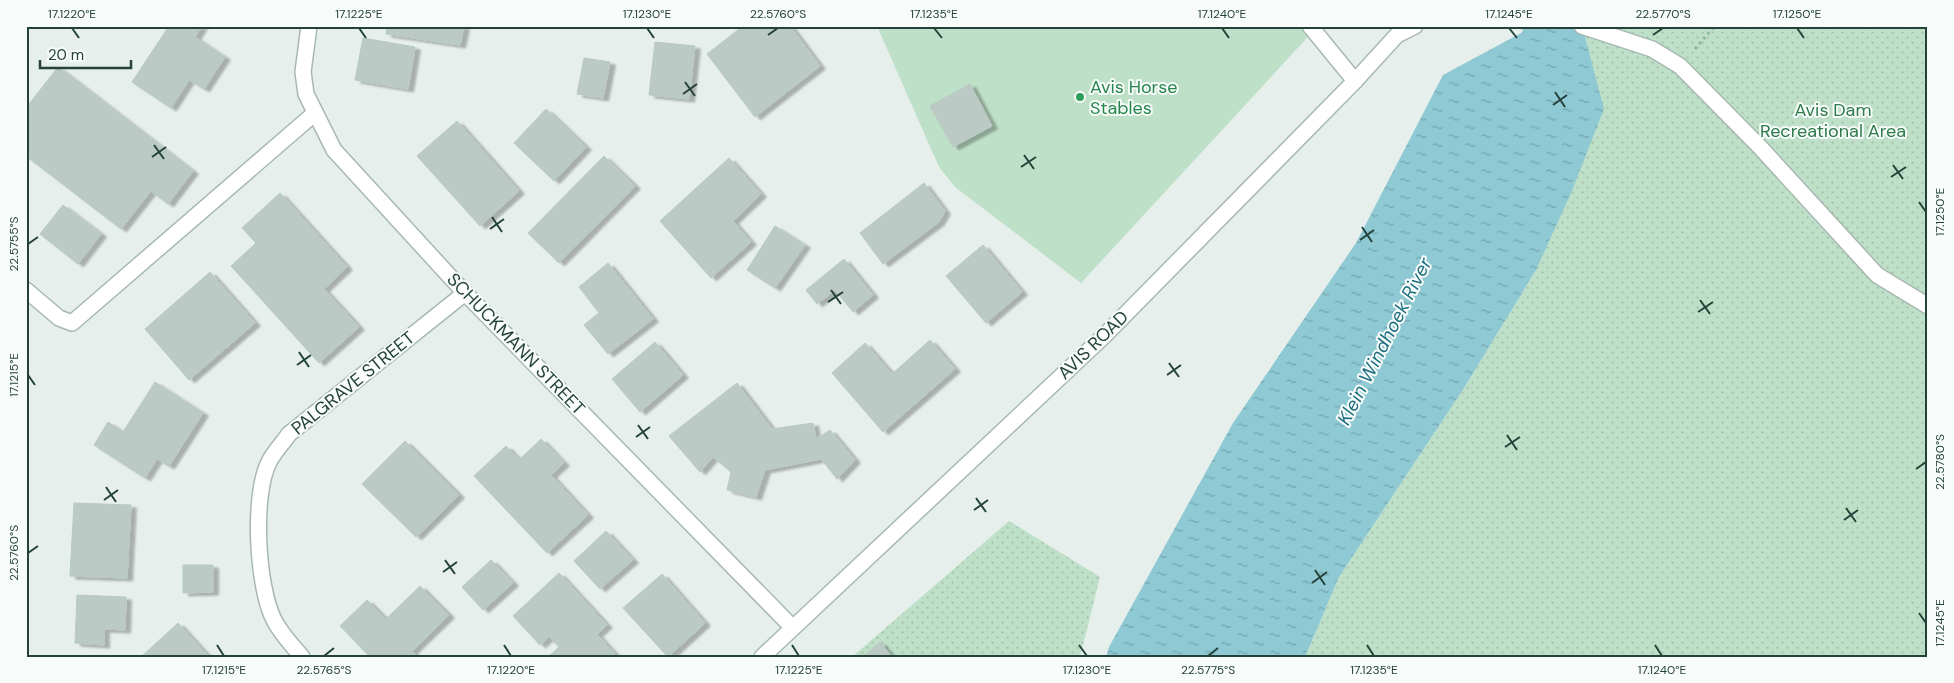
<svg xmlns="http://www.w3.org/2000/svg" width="1954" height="683" font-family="'DM Sans',sans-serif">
<defs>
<pattern id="grass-dots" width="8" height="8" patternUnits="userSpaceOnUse" patternTransform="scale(1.25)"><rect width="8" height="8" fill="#bfe0c8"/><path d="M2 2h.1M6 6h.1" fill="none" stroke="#a4c1ad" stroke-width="1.8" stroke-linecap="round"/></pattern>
<pattern id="water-ripples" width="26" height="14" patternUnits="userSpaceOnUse" patternTransform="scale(1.25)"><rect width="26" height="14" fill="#8ec9d4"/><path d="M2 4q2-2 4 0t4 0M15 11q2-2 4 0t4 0" fill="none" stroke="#74a5ad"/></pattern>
<filter id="shadow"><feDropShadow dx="5.5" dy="3" stdDeviation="1" flood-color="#0004"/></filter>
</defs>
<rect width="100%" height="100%" fill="#e6efeb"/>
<!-- grass -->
<path fill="url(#grass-dots)" d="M1518,26H1928V657H1305L1339,577L1464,388L1536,270L1523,32Z
M1009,521L1100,577L1080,657H852Z"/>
<!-- pitch -->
<path fill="#bfe0c8" d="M877,26H1318L1081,283L955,187L939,167Z"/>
<!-- water -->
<path fill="url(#water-ripples)" d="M1524,26H1582L1604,109L1571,193L1536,270L1464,388L1339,577L1305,657H1106L1109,647L1233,423L1356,243L1443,75L1523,32Z"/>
<!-- building -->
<path fill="#bbcac4" stroke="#b8c9c2" filter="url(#shadow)" d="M169,26H202L195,37L225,57L204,89L189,80L171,108L132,82Z
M387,26H464L460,45L386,34Z
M743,26H790L820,66L755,117L707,54Z
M363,38L415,47L408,89L355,80Z
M655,42L695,46L689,99L649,95Z
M584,58L610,62L603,98L577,94Z
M58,67L193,171L168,204L151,191L121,229L26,156V108Z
M970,84L992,126L953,147L930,106Z
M546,109L586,147L554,181L514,143Z
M457,121L519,191L480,226L417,156Z
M604,156L635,186L559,263L528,233Z
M729,158L761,194L733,221L751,242L711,278L660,221Z
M924,183L945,211L939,222L883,264L860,233Z
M280,193L347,267L324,289L359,327L319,363L231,266L256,243L242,228Z
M63,205L101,234L78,264L40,234Z
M775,226L805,245L775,288L747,270Z
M983,245L1022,292L986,323L946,276Z
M844,259L873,295L853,312L835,290L817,304L806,290Z
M608,263L653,319L608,354L584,325L599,313L579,287Z
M210,272L255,323L189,380L145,329Z
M930,340L955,369L883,432L832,373L865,343L892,374Z
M655,342L683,375L640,412L612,379Z
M155,382L203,413L169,466L157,459L145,478L94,445L108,422L123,432Z
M737,383L772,429L813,423L816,439L830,430L855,460L837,479L821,459L765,470L756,497L727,490L731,472L713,457L700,472L669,436Z
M541,439L564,463L551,475L588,515L547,553L474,476L506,446L519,460Z
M405,441L459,495L416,537L362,484Z
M74,503L131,505L127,578L70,576Z
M606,531L633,560L600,589L574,561Z
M491,560L513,583L483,610L462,587Z
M183,565H213V592L183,593Z
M559,573L607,625L597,634L615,654L612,657H548L559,647L549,637L540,645L513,616Z
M662,574L705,623L668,657L623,608Z
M420,586L449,615L412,651L417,657H370L340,626L367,600L386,619Z
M77,595L126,597L125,630L104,629V645L75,643Z
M178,623L209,657H141Z
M880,642L892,657H863Z"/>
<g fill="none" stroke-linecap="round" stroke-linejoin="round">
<!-- lane casing -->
<g stroke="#a8b8b2" stroke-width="18">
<path id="lane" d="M1310,26L1355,81
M26,290L59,318L72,323L315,113"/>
</g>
<!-- street casing -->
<g stroke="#a8b8b2" stroke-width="18">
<path id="street" d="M309,26L303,72L306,94L334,150L465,293L793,628
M1582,26L1652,49L1680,66L1759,146L1877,275L1928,306
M302,657C292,645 281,634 274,620C257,587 252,495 269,462C274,452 283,443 289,434L465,293
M762,657L1104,336L1355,81L1397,35L1415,26"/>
</g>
<!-- path -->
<path stroke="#86b3a5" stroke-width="3" stroke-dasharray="2.5 4" stroke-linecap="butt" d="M1695,49L1712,29L1716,26"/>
<!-- lane -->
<use href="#lane" stroke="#fff" stroke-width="15"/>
<!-- street -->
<use href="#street" stroke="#fff" stroke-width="15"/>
</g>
<!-- ticks -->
<path fill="none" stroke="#24423a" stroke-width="2" d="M72,28L79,38M359,28L366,38M647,28L654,38M934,28L942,38M1222,28L1229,38M1509,28L1517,38M1797,28L1804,38M768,35L778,28M1653,35L1663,28M685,82L695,96M1555,92L1565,107M683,94L697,84M1553,105L1567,95M154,145L164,159M1024,155L1034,169M152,157L166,147M1893,165L1903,179M1021,167L1036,157M1891,177L1906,167M1919,202L1926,212M492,217L502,232M1362,227L1372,242M490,229L504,219M1360,240L1374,230M28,244L38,237M831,290L841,304M1700,300L1710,314M828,302L843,292M1698,312L1713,302M299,352L309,367M1169,363L1179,377M297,365L311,355M28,375L35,385M1167,375L1181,365M638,425L648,439M1507,435L1517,450M636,437L650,427M1505,447L1520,437M1916,469L1926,462M106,487L116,502M976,498L986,512M104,500L118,490M1846,508L1856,522M974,510L988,500M1844,520L1858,510M28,553L38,546M445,560L455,574M1315,570L1325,585M443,572L457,562M1312,583L1327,572M1919,613L1926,623M217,645L224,656M504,645L511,656M792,645L799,656M1079,645L1087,656M1367,645L1374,656M1655,645L1662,656M324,656L334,648M1208,656L1218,648"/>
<!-- markers -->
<circle fill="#2e9e5b" stroke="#f7fbf9" stroke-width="2" cx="1080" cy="97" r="5"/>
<g text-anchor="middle" stroke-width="4" stroke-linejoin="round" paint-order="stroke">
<!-- leisure labels -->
<g font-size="18" fill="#27864d" stroke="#f7fbf9" text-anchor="start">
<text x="1090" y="93">Avis Horse<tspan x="1090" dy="21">Stables</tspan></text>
</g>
<!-- park labels -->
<g font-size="18" fill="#2d7a4b" stroke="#f7fbf9">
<text x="1833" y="116">Avis Dam<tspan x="1833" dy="21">Recreational Area</tspan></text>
</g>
<!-- street labels -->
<g font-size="18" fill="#24423a" stroke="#f7fbf9">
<text transform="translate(516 344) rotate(46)" y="6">SCHUCKMANN STREET</text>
<text transform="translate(1093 345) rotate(-44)" y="6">AVIS ROAD</text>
<text transform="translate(353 383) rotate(-39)" y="6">PALGRAVE STREET</text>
</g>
<!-- water labels -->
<g font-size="19" font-style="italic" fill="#1c6f80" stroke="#f7fbf9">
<text transform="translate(1384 341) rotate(-63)" y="7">Klein Windhoek River</text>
</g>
</g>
<!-- border -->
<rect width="1954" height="683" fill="none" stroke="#f7fbf9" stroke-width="55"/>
<!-- scale -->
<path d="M40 60v8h91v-8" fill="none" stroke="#24423a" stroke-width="2.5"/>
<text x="48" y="60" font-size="15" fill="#24423a" stroke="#f7fbf9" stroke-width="4" paint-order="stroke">20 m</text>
<rect x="28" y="28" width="1898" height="628" fill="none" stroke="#24423a" stroke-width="2"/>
<g font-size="12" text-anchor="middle" fill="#24423a">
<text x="72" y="18">17.1220°E</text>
<text x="359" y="18">17.1225°E</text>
<text x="647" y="18">17.1230°E</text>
<text x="778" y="18">22.5760°S</text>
<text x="934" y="18">17.1235°E</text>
<text x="1222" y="18">17.1240°E</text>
<text x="1509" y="18">17.1245°E</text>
<text x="1663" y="18">22.5770°S</text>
<text x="1797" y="18">17.1250°E</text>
<text transform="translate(1940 212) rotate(-90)" y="4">17.1250°E</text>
<text transform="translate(14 244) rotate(-90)" y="4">22.5755°S</text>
<text transform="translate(14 375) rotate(-90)" y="4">17.1215°E</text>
<text transform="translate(1940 462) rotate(-90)" y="4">22.5780°S</text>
<text transform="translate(14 553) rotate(-90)" y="4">22.5760°S</text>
<text transform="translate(1940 623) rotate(-90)" y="4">17.1245°E</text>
<text x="224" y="674">17.1215°E</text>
<text x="324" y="674">22.5765°S</text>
<text x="511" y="674">17.1220°E</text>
<text x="799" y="674">17.1225°E</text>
<text x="1087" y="674">17.1230°E</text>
<text x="1208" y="674">22.5775°S</text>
<text x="1374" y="674">17.1235°E</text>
<text x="1662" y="674">17.1240°E</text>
</g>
</svg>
